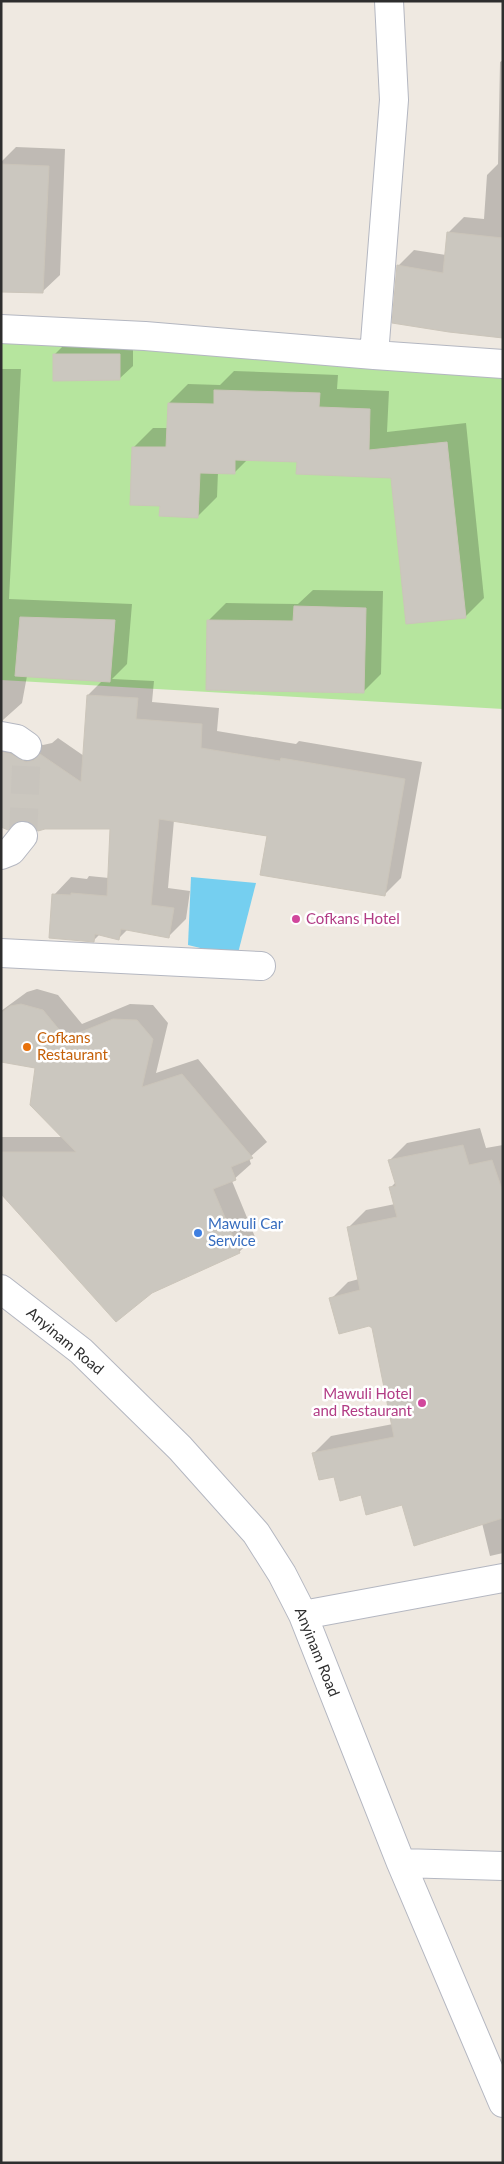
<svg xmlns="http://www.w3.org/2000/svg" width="504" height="2164" font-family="Lato,sans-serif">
<rect width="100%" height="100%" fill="#efe9e1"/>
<!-- green -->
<path fill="#b6e59e" d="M1,341L503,365V709L1,680Z"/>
<!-- water -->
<path fill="#75cff0" d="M191,877L256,883L237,957L188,945Z"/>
<!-- shadow -->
<path fill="#0003" fill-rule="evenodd" d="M503,60V337L398,266L414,250L446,255L448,233L464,217L484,219L487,175L498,164L500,62Z
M16,147L65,149L60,275L42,292L1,291V162Z
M133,341V366L119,379L54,355L67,342Z
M1,369H21L9,599L132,604L127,664L112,679L154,681L152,702L219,708L217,731L296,744L299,741L422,762L401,878L384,895L268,835L174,820L168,888L190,891L186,919L169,936L128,929L118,939L100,934L93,941L54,895L71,877L87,879L89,876L109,878L111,827L25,819L1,826ZM27,676L103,680L88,695L84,756L58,738L52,743L43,745L3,723V720L22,703Z
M234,371L338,375L337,389L389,391L387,432L466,423L484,598L465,617L392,476L299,461L248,459L234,473L218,472L217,497L198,516L161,504L134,447L153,428H168L169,403L188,384L220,385Z
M313,590L383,591L381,674L364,691L209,620L226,603L298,604Z
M37,989L58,995L82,1024L130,1004L153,1005L168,1023L156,1073L198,1059L267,1142L249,1158L251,1164L232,1181L255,1237L239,1252L1,1192V1137H63L36,1066L1,1055V1011L27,992Z
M480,1128L486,1148L503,1145V1553L490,1556L482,1523L403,1504L335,1476L314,1453L331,1436L393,1424L373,1327L331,1299L348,1282L359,1279L349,1227L366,1210L395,1204L391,1187L396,1182L390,1160L407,1143Z"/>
<!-- building -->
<path fill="#cbc7bf" stroke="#cbc5ba" d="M1,164L49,166L43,293L1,292Z
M447,232L503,238V338L449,332L392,323L397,265L443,273Z
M53,354H120V380L53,381Z
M214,390L320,393L319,407L370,409L369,450L447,442L466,618L406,624L391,478L296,474L297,462L235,460V474L200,473L198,518L159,516L160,506L130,505L132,447H166L168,403L214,404Z
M294,606L366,608L364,693L206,690L207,620L293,621Z
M20,617L115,620L110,682L15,676Z
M87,695L138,698L136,719L202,724L201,748L280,761L281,758L405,779L385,896L260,875L267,836L159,819L151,905L174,908L169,938L121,929L119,940L95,934L94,942L49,938L52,894L71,895V893L107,896L110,829H45L38,831L33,824L25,821L17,822L8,830L1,827V752L11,754L26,762L34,760L40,754L81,782Z
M21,1004L43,1010L66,1038L113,1019L137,1020L153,1039L142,1087L182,1074L253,1158L231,1167L236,1180L213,1189L240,1253L152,1293L116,1322L1,1194V1152H76L30,1105L35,1068L1,1062V1013L10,1006Z
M463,1145L469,1165L492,1160L503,1192V1518L414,1546L402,1505L366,1515L361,1495L340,1501L334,1477L319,1480L312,1453L394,1437L372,1328L369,1326L339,1334L329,1298L360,1290L347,1227L397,1217L389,1187L396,1186L388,1160Z"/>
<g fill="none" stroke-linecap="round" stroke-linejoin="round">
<!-- minor-tunnel -->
<path stroke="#c8c4bd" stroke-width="28" stroke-dasharray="28 14" stroke-linecap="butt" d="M23,836L27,746"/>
<!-- minor casing -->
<g stroke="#b4b7c1" stroke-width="30">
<path id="minor" d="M1,329L145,336L374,355L394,100L389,1
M374,355L503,364
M1,736L17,739L27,746
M1,855L11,851L23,836
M1,953L261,966
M1,1289L81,1351L180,1448L256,1533L282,1574L303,1615L401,1863L503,2103
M303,1615L503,1578
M401,1863L503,1866"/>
</g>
<!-- minor -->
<use href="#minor" stroke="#fff" stroke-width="28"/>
</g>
<!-- markers -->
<g fill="#d1479c" stroke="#fff" stroke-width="2">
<circle cx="296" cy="919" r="5"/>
<circle cx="422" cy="1403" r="5"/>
</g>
<circle fill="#e8710a" stroke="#fff" stroke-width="2" cx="27" cy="1047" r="5"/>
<circle fill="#3f7fe0" stroke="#fff" stroke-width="2" cx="198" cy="1233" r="5"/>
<g text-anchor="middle" stroke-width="5" stroke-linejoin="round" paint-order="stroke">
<!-- hotel labels -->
<g font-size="15" fill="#b23c85" stroke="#fff" text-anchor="start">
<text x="306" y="924">Cofkans Hotel</text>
<text x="412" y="1399" text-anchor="end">Mawuli Hotel<tspan x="412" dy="17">and Restaurant</tspan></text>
</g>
<!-- food labels -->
<g font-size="15" fill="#c56008" stroke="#fff" text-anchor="start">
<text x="37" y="1043">Cofkans<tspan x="37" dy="17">Restaurant</tspan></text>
</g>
<!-- shop labels -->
<g font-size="15" fill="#366cbe" stroke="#fff" text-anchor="start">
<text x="208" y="1229">Mawuli Car<tspan x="208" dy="17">Service</tspan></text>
</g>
<!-- street labels -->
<g font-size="15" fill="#2e2e2e" stroke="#fff">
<text transform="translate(65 1341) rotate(40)" y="5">Anyinam Road</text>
<text transform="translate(317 1652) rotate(68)" y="5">Anyinam Road</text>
</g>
</g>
<!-- border -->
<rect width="504" height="2164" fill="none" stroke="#2e2e2e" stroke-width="5"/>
</svg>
